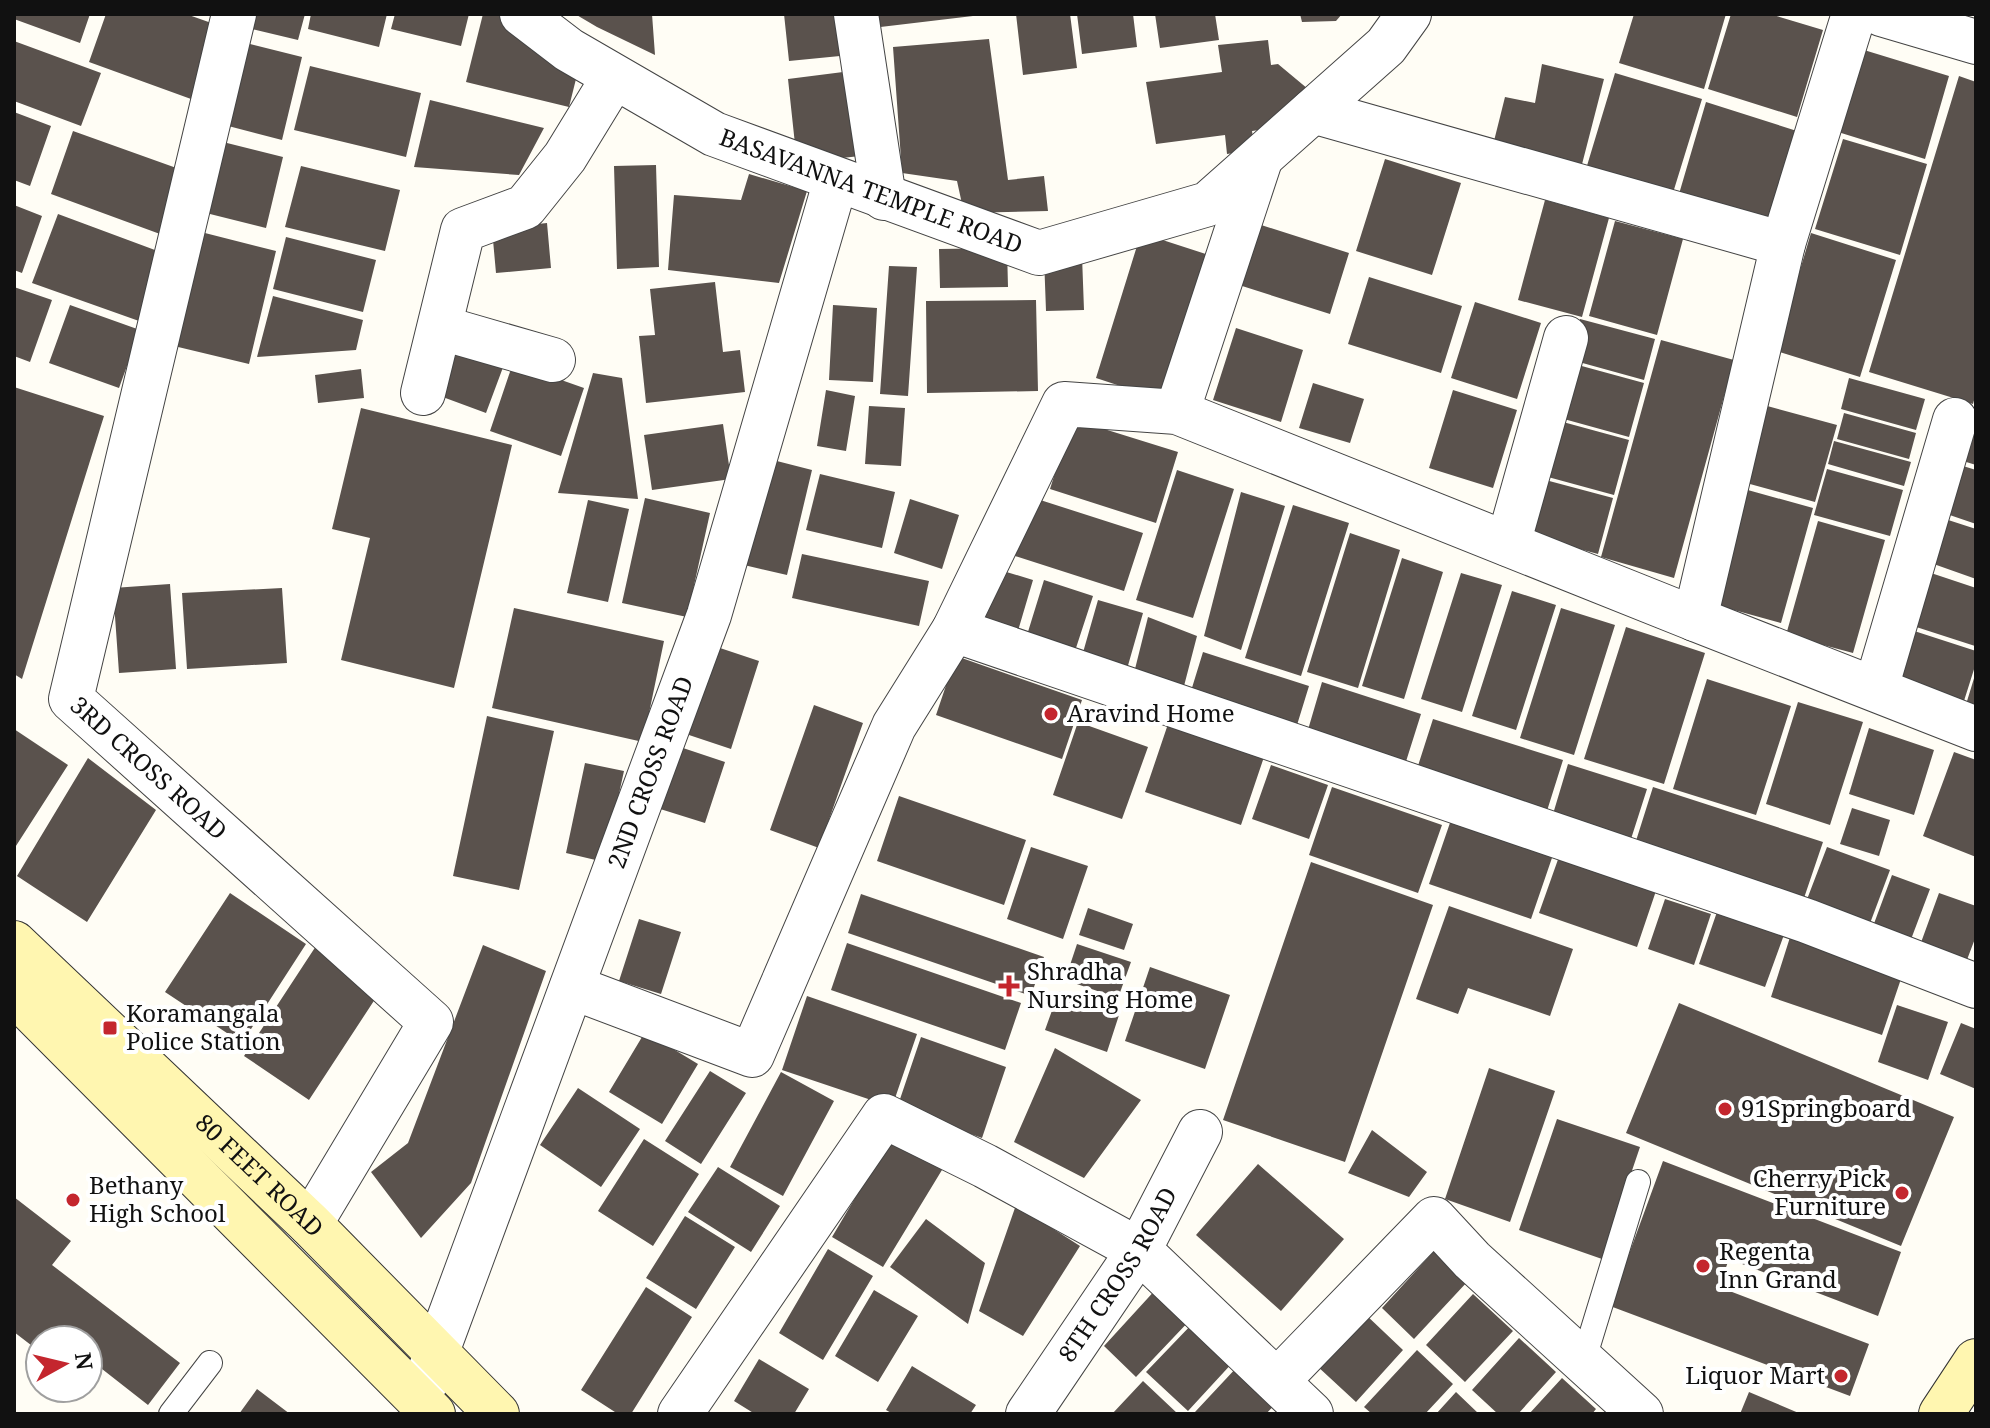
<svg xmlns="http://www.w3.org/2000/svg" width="1990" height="1428" font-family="'Noto Serif',serif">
<rect width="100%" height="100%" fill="#fffdf5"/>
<!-- building -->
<path fill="#5a524d" d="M14,14H90L80,43L14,19Z
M106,14H186L217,25L191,99L89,62Z
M238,14H305L298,40L235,25Z
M311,14H387L379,47L308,29Z
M395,14H469L461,46L391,29Z
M483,14H503L579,67L569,107L466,82Z
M575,14H652L655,55L597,27Z
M784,14H836L840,56L789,61Z
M870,14H973V16L872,28Z
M1016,14H1070L1077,68L1023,75Z
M1077,14H1133L1137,47L1082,54Z
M1155,14H1215L1219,40L1160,48Z
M1300,14H1342L1336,21L1302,22Z
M1634,14H1726L1704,89L1619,63Z
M1731,14H1770L1823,30L1797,117L1708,89Z
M989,39L1008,180L1044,176L1048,211L964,213L957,181L902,173L893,47Z
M234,40L302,57L282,140L213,122Z
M1268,40L1271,65L1278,64L1314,94L1282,127L1252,131L1255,150L1227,154L1225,135L1156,144L1146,82L1222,72L1218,45Z
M14,41L101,73L81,126L14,101Z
M1864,50L1949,76L1925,159L1838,132Z
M1542,64L1604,79L1580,172L1491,153L1505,97L1535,103Z
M310,66L421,93L406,157L294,130Z
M851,71L860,156L797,163L788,79Z
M1615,73L1702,99L1672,196L1586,169Z
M1959,76L1976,82V393L1973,404L1869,372Z
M430,100L544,128L519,175L414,167Z
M1706,102L1800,132L1773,222L1679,194Z
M14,112L51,126L30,186L14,180Z
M73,131L182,170L160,234L51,194Z
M1843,139L1927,164L1900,255L1815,229Z
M215,140L283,157L266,228L198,211Z
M1385,159L1461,183L1432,275L1356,251Z
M656,165L659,267L617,269L614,166Z
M301,166L400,190L385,251L285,227Z
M749,174L807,191L779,283L668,270L674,195L741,200Z
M1545,200L1609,218L1582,317L1518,300Z
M14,205L42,216L22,273L14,270Z
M58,214L163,253L139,321L32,283Z
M1615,221L1683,239L1657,335L1589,316Z
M547,223L551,268L496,273L492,229Z
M1258,224L1349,253L1330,314L1239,285Z
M201,232L276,251L249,364L174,346Z
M1141,233L1215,257L1169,402L1096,378Z
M1811,233L1896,260L1860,377L1776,351Z
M286,237L376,260L363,312L273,289Z
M1007,248L1008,287L940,288L939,249Z
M1082,256L1084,310L1046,311L1044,257Z
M889,266L917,267L908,396L880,394Z
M1369,277L1462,306L1441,373L1348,344Z
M715,282L723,352L740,350L745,392L646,403L639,336L655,335L650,289Z
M14,287L52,300L30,362L14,356Z
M273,296L363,320L356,350L257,357Z
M1036,300L1038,391L927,393L926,301Z
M1475,302L1541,323L1517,399L1451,378Z
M70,305L140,330L119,388L49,363Z
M833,305L877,308L873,382L829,380Z
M1580,319L1655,339L1644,380L1568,359Z
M1236,328L1303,350L1281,422L1213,400Z
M1661,340L1734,360L1674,578L1601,557Z
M460,344L505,362L486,413L440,396Z
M1567,362L1644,383L1629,437L1553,416Z
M513,363L584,388L561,456L490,431Z
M361,369L364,398L318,403L315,375Z
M593,373L622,378L638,499L558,493Z
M1849,378L1925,399L1916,430L1841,409Z
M1313,383L1364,399L1350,443L1299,428Z
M14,387L104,416L22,679L14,674Z
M826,390L855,396L846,451L817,446Z
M1453,390L1517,410L1493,488L1429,468Z
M1760,404L1837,425L1815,502L1739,481Z
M869,406L905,408L901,466L865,464Z
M361,408L512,445L454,688L341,660L370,538L332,529Z
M1844,413L1916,433L1909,459L1837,439Z
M1072,419L1178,452L1156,523L1050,489Z
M1552,419L1629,440L1614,495L1537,474Z
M1976,422V465L1963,461Z
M723,424L731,479L652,490L644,435Z
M1834,441L1911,462L1904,486L1828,464Z
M769,459L812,470L787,575L744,565Z
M1950,462L1976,470V524L1935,510Z
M1827,469L1903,490L1890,536L1814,515Z
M1177,470L1234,489L1193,618L1136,600Z
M820,474L895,492L882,548L806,530Z
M1538,478L1613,498L1598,554L1524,534Z
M1737,487L1813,508L1781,623L1705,602Z
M1241,492L1285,506L1241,650L1204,636Z
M645,498L710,513L687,617L622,603Z
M1034,498L1143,533L1124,591L1015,556Z
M910,499L959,515L942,569L894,553Z
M588,500L629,509L608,602L567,593Z
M1293,505L1349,523L1301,676L1245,658Z
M1942,518L1976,529V579L1928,562Z
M1818,521L1885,540L1853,653L1786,635Z
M1350,533L1400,550L1358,688L1307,672Z
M802,554L929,581L919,626L792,598Z
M1402,558L1443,572L1404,699L1362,686Z
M990,567L1033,580L1015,641L972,628Z
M1925,571L1976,588L1975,646L1907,624Z
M1461,573L1502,585L1462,712L1421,699Z
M1044,580L1093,596L1075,651L1027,635Z
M170,584L176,669L119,673L113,588Z
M282,588L287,663L187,669L182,593Z
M1512,591L1556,605L1516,730L1472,716Z
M1098,600L1143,613L1127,669L1082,656Z
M514,608L664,641L643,742L492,708Z
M1561,608L1615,625L1574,755L1520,738Z
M1148,617L1197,636L1184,686L1134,673Z
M1626,627L1705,653L1664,784L1584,759Z
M1905,628L1976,651V663L1963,704L1888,679Z
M708,644L759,661L731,749L680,732Z
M1203,652L1309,686L1293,738L1187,704Z
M956,656L1082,700L1062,759L936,715Z
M1975,675H1976V715L1964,711Z
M1707,679L1791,706L1756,815L1673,789Z
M1322,682L1421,714L1403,771L1305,740Z
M1798,702L1863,722L1830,825L1766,804Z
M814,705L863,723L819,848L770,830Z
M487,716L554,731L519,890L453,876Z
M1433,719L1563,760L1546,814L1416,772Z
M1078,722L1148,747L1122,819L1053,795Z
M1168,724L1264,757L1241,825L1145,792Z
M1869,728L1934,750L1914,815L1849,794Z
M14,729L68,765L14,849Z
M677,746L725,762L705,823L657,808Z
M1954,752L1976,760V857L1923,836Z
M88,758L156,810L87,922L17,876Z
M585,763L624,771L604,862L566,853Z
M1568,764L1647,789L1631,839L1553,814Z
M1271,765L1328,785L1309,839L1252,819Z
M1332,787L1442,825L1418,893L1309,855Z
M1653,787L1823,842L1804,898L1635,844Z
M899,796L1026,840L1004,905L877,861Z
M1852,808L1890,820L1879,856L1840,844Z
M1452,817L1554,852L1531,919L1429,884Z
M1031,847L1088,866L1063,939L1007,919Z
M1827,847L1890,870L1869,926L1806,902Z
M1561,851L1658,885L1637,947L1539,913Z
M1311,862L1433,905L1345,1162L1223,1120Z
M1892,875L1930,889L1910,942L1872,929Z
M230,893L306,944L242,1043L165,992Z
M1939,893L1976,906V936L1965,965L1919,948Z
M861,894L1044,957L1031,996L848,933Z
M1665,899L1711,914L1694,965L1648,949Z
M1449,906L1573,949L1550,1016L1468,988L1458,1014L1416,999Z
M1088,908L1133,924L1124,950L1079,935Z
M1718,909L1785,932L1765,987L1699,964Z
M639,919L681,932L661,994L619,981Z
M1792,931L1904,970L1882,1035L1771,997Z
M847,943L1021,1003L1005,1050L831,990Z
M1077,944L1131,962L1118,998L1065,980Z
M483,945L546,971L471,1183L421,1238L371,1172L408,1143Z
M316,946L381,990L309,1100L244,1056Z
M1150,967L1230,995L1205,1069L1125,1041Z
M1059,991L1120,1012L1107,1052L1045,1030Z
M807,996L917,1034L892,1107L782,1070Z
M1679,1003L1954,1117L1901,1246L1626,1133Z
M1897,1005L1948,1022L1928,1080L1878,1062Z
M1961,1023L1976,1029V1089L1940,1074Z
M645,1032L698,1064L662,1124L609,1092Z
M921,1037L1006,1067L982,1138L897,1108Z
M1055,1048L1141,1100L1084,1178L1014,1142Z
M1489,1068L1555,1091L1510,1222L1445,1199Z
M710,1071L746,1093L701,1164L665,1141Z
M781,1072L834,1101L783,1196L730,1167Z
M578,1088L640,1129L601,1187L540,1145Z
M1557,1119L1640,1147L1602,1259L1519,1230Z
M1372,1130L1427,1172L1409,1197L1348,1173Z
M893,1134L945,1165L883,1267L832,1237Z
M644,1139L699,1174L653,1246L598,1211Z
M1663,1161L1901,1252L1878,1316L1729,1259L1719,1287L1869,1344L1850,1396L1610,1306Z
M1258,1164L1344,1239L1281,1311L1196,1235Z
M718,1167L780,1206L751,1252L688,1212Z
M14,1197L71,1241L52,1265L180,1363L148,1405L88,1358V1340H40V1352L14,1332Z
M1016,1205L1080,1246L1023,1336L979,1311Z
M685,1216L735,1247L696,1309L646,1278Z
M926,1219L985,1263L968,1324L890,1267Z
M828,1249L873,1276L823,1360L779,1333Z
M1435,1250L1468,1281L1414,1339L1382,1308Z
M646,1287L692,1317L631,1414H618L581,1390Z
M1158,1287L1192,1318L1136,1377L1104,1346Z
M874,1290L918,1316L878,1382L835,1356Z
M1473,1294L1513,1331L1465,1382L1426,1345Z
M1364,1313L1403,1350L1356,1402L1316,1365Z
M1194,1322L1235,1360L1188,1411L1146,1372Z
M1519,1338L1556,1372L1518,1414H1498L1472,1390Z
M1417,1350L1453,1384L1425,1414H1372L1364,1407Z
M759,1359L809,1389L794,1414H755L734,1401Z
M912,1366L976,1405L970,1414H893L886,1410Z
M1238,1366L1277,1402L1266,1414H1198L1195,1412Z
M1562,1378L1596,1409L1592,1414H1529Z
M1143,1381L1178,1414H1112Z
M257,1389L290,1414H239Z
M1456,1392L1479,1414H1436Z
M1749,1392L1801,1414H1740Z"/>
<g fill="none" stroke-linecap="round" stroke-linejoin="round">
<!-- lane casing -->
<g stroke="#444" stroke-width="26">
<path id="lane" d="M1583,1362L1638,1182
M171,1414L210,1363"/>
</g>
<!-- street casing -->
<g stroke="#444" stroke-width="46">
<g id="street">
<path id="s1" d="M234,14L71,699L431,1022L310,1224"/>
<path id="s2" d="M522,14L569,50L714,134L1039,253L1208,204L1386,46L1409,14"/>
<path d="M856,14L884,198"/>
<path d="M1854,14L1783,244L1695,619L1976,729"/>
<path d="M1881,14L1976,42"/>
<path d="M1313,111L1783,244"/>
<path d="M442,328L553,360"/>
<path d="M423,393L463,230L525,207L565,157L614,77"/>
<path d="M1177,412L1260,160"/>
<path d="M1508,544L1566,338"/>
<path d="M954,630L1807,921L1976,986"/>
<path d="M1876,688L1955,420"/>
<path d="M572,987L752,1055L894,726L954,630L1064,404L1177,412L1695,619"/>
<path d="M1277,1381L1434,1219L1472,1260L1641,1414"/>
<path id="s3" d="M425,1384L709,615L836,180"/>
<path d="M680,1414L884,1116L985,1166L1139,1250L1311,1414"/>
<path id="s4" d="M1028,1414L1139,1250L1200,1132"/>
</g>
</g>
<!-- secondary casing -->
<g stroke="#333" stroke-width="46">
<g id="secondary">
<path id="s5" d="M14,943L310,1224L497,1414"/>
<path d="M14,993L433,1414"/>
<path d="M1941,1414L1976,1361"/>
</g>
</g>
<!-- lane -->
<use href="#lane" stroke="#fff" stroke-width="24"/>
<!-- street -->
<use href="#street" stroke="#fff" stroke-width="44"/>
<!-- secondary -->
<use href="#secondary" stroke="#fff6b0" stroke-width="44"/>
</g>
<!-- markers -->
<g fill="#c4262e" stroke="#fff" stroke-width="3">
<circle cx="1051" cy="714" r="8"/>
<path d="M1005 974h8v8h8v8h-8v8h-8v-8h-8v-8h8z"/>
<rect x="102" y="1020" width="16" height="16" rx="4"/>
<circle cx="1725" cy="1109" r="8"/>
<circle cx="1902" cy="1193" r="8"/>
<circle cx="73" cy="1200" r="8"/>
<circle cx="1703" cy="1266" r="8"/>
<circle cx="1841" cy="1376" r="8"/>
</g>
<g text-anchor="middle" stroke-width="8" stroke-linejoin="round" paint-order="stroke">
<!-- street labels -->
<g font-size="24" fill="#111" stroke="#fff">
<text dy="8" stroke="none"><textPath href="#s2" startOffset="394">BASAVANNA TEMPLE ROAD</textPath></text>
<text dy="8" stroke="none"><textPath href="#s1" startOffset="808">3RD CROSS ROAD</textPath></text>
<text dy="8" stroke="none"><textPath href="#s3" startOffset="652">2ND CROSS ROAD</textPath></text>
<text dy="8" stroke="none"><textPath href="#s5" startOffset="338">80 FEET ROAD</textPath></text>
<text dy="8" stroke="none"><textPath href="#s4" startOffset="166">8TH CROSS ROAD</textPath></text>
</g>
<!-- poi labels -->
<g font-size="24" fill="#111" stroke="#fff" text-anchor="start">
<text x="1067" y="722">Aravind Home</text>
<text x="1027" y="980">Shradha<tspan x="1027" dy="28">Nursing Home</tspan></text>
<text x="126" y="1022">Koramangala<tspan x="126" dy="28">Police Station</tspan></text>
<text x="1741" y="1117">91Springboard</text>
<text x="1886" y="1187" text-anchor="end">Cherry Pick<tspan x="1886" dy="28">Furniture</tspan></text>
<text x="89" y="1194">Bethany<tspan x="89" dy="28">High School</tspan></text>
<text x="1719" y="1260">Regenta<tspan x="1719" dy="28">Inn Grand</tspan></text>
<text x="1825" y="1384" text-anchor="end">Liquor Mart</text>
</g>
</g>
<!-- border -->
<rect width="1990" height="1428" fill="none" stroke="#111111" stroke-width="32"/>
<!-- north arrow -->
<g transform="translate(64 1364) rotate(82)"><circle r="38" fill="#ffffff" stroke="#a0a0a0" stroke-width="2"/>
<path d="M0-6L14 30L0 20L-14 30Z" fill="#c4262e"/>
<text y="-12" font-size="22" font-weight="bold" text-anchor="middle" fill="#111111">N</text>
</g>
</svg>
